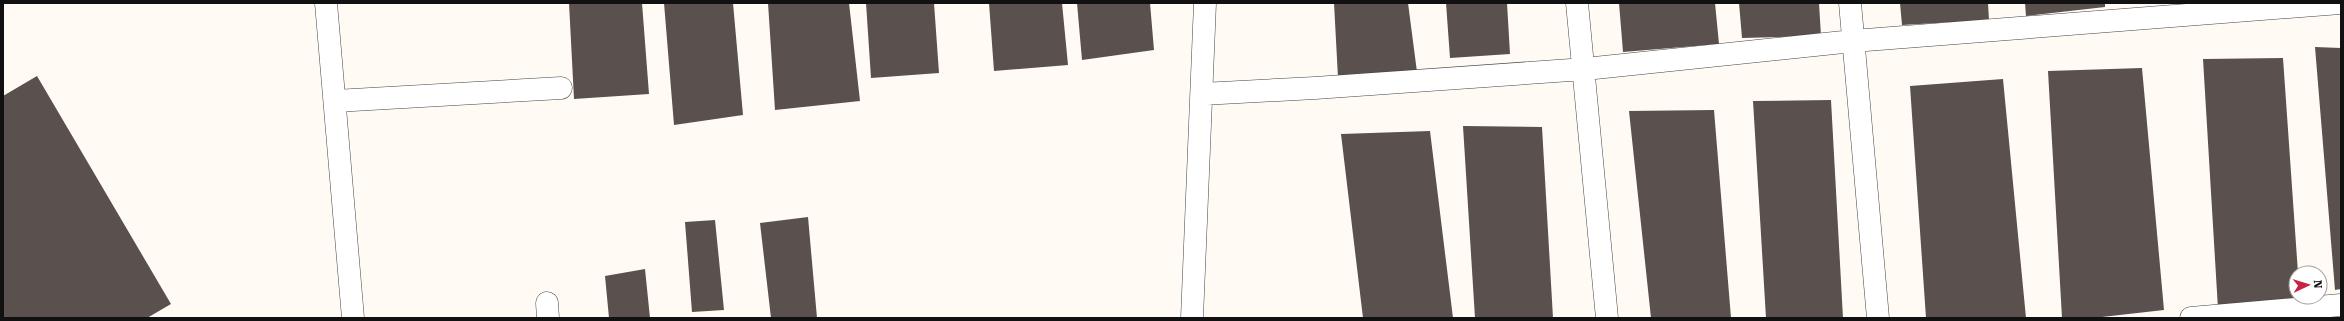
<svg xmlns="http://www.w3.org/2000/svg" width="2344" height="321" font-family="'Roboto Serif',serif">
<rect width="100%" height="100%" fill="#fffbf4"/>
<!-- building -->
<path fill="#5a504d" d="M569,3H642L649,94L574,99Z
M664,3H733L743,115L674,125Z
M768,3H849L860,101L775,110Z
M866,3H934L939,73L871,78Z
M989,3H1062L1068,65L994,71Z
M1077,3H1150L1154,50L1082,60Z
M1334,3H1408L1417,72L1338,78Z
M1446,3H1507L1510,54L1450,58Z
M1619,3H1715L1719,44L1623,52Z
M1739,3H1819L1821,36L1742,38Z
M1900,3H1988L1989,20L1902,25Z
M2025,3H2105V7L2026,16Z
M2315,47L2341,48V289L2335,290Z
M2283,58L2298,273H2296V298L2218,309L2203,59Z
M2142,68L2164,310L2093,318H2062L2048,71Z
M37,76L171,304L147,318H3V96Z
M2003,79L2026,318H1926L1910,86Z
M1831,100L1843,318H1766L1753,101Z
M1714,110L1731,318H1651L1629,111Z
M1463,126L1542,127L1553,318H1475Z
M1430,131L1453,318H1363L1341,134Z
M808,217L817,318H771L760,223Z
M715,220L724,310L692,312L685,222Z
M645,269L650,318H609L605,276Z"/>
<g fill="none" stroke-linecap="round" stroke-linejoin="round">
<!-- minor casing -->
<g stroke="#444" stroke-width="23">
<path id="minor" d="M326,3L353,318
M1577,3L1607,318
M1850,3L1878,318
M1202,94L1315,88L1585,69L1853,41L2340,3
M335,101L561,88
M547,303L548,318
M1192,318L1205,3
M2191,318L2341,305"/>
</g>
<!-- minor -->
<use href="#minor" stroke="#fff" stroke-width="22"/>
</g>
<!-- border -->
<rect width="2344" height="321" fill="none" stroke="#111111" stroke-width="8"/>
<!-- north arrow -->
<g transform="translate(2308 285) rotate(86)"><circle r="19" fill="#ffffff" stroke="#a0a0a0"/>
<path d="M0-3L7 15L0 10L-7 15Z" fill="#c52443"/>
<text y="-6" font-size="11" font-weight="bold" text-anchor="middle" fill="#111111">N</text>
</g>
</svg>
